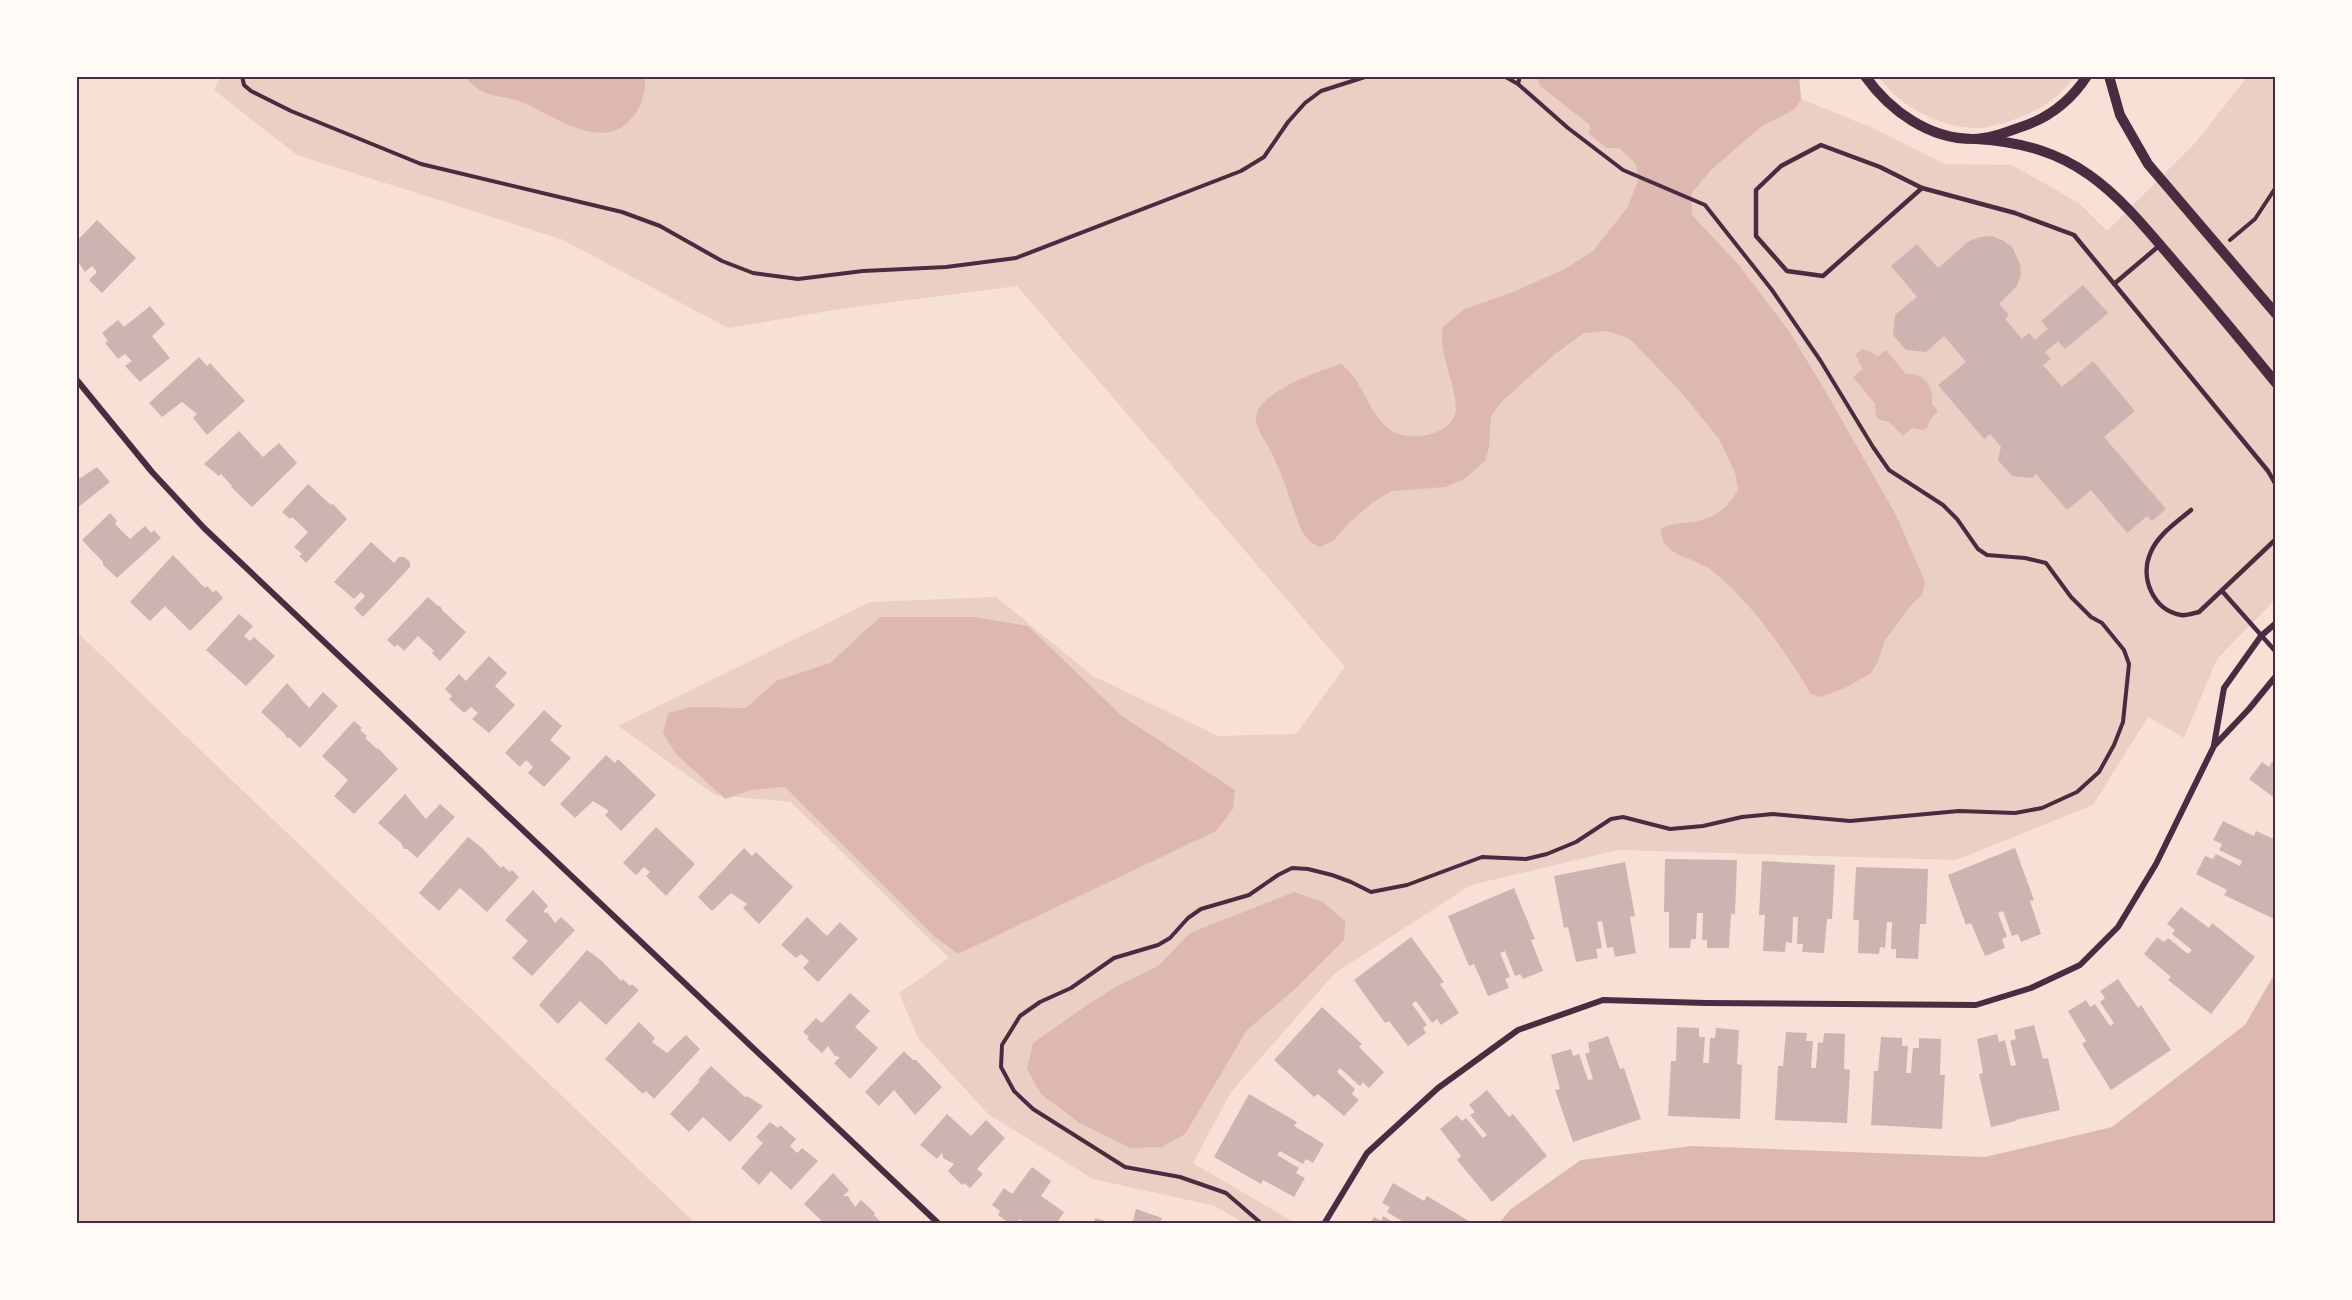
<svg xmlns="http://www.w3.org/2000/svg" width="2352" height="1300" font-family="Commissioner,sans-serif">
<rect width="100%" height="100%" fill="#f7e1d7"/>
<!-- green -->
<path fill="#ebcfc5" d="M221,76L1799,77L1801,99L1875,129L1945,164L2012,165L2079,203L2107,231L2196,142L2247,77H2275V600L2217,659L2184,738L2148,717L2093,805L1956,860L1618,850L1471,885L1335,973L1231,1092L1193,1163L1295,1223H1244L1215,1206L1093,1179L988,1114L918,1038L899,993L949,958L791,802L715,795L618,726L870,602L996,597L1093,676L1218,736L1296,734L1345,667L1017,286L840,309L728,328L561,239L297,155L214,90Z
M1879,77H2074C2068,85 2061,94 2052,100C2036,113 1994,129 1974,128C1938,126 1900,107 1879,77Z
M76,632H77L695,1223H77Z"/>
<!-- water -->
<path fill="#dcb8b0" d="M465,77H645C645,93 642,107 631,119C601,153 554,115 522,102C496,93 485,100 465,77Z
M1537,77H1799L1801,99L1795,109L1762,126L1711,170L1691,194L1692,215L1738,264L1789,331L1826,392L1897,517L1925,582L1922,595L1912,604L1885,640L1878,661L1871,673L1847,687L1821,697L1811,694C1786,652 1749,599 1710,569C1692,556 1661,557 1661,529C1669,524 1675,524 1684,523C1709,521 1726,512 1738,490L1735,472L1719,439L1681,392L1630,339L1607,331L1584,333L1555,354L1501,402L1491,416L1489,448L1485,461L1464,479L1446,487L1392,491L1373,502L1349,523L1334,540L1320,547L1310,542L1302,532C1293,508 1285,482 1274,458C1269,445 1258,434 1256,420C1253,394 1320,370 1341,364C1370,386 1370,433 1410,436C1421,437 1431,435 1441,430C1449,426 1456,417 1456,408C1455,381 1438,354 1443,327L1463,310L1515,291L1565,269L1593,251L1627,208L1639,179L1635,163L1619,148H1607L1589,134L1590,125L1540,86Z
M1863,349L1878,356L1886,350L1906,374C1925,372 1934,388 1932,404L1938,411L1929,421L1928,427L1923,430L1912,428L1903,436L1889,422L1880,420L1876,416L1875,404L1853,377L1863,369L1855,354Z
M880,617H974L1028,626L1122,716L1235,790L1233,809L1216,831L958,954L935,937L785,787L751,790L725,799L676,754L663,733L668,713L692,707L746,708L776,681L830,663Z
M1294,892L1323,902L1345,921L1344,940L1294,990L1247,1030L1185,1134L1162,1147L1131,1148L1081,1124L1041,1094L1027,1069L1033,1043L1087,1005L1117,986L1158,966L1190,933Z
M2275,973V1223H1499L1511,1209L1581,1160L1692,1146L1985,1157L2112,1127L2245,1025Z"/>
<!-- building -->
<path fill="#ccb4b1" d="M97,220L136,258L102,293L89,280L97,272L92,266L85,272L76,259V242Z
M1992,236L2004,241L2012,247L2020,264L2021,275L2017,286L1999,304L2009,315L2005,319L2022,339L2029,333L2035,340L2048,329L2041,321L2083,285L2108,313L2065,349L2058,341L2045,352L2051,359L2043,365L2062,387L2093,361L2135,411L2104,437L2166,509L2152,521L2147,516L2127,533L2091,490L2067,510L2036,474L2032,478L2012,476L1998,460L2001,447L1990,434L1984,439L1938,385L1966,362L1944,336L1926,352L1906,350L1893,335L1895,315L1917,297L1891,266L1917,244L1938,268L1969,241L1981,237Z
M150,306L165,324L152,336L170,358L140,382L125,366L132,361L125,354L118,359L105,343L108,341L102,333L118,320L124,327Z
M199,357L207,366L210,363L245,401L207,435L193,418L197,414L182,402L162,417L149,403Z
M239,431L263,457L279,443L297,463L252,507L231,487L232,486L221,474L219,476L204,464Z
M97,467L110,482L76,509V481Z
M308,484L331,505L333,504L347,519L306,563L299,556L302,554L294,547L308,532L292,517L290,519L282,512Z
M110,513L117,521L115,524L130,539L145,526L151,533L154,530L161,538L117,578L103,565V562L82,540Z
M371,542L394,563L399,557H404L410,562V567L363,617L354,608L365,596L361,592L354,599L334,582Z
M173,555L205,588L207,586L213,592L216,590L223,598L190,631L165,606L150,621L130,602Z
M428,597L438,606H440L443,611L466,632L440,661L432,653L434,651L418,636L404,651L397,644L395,647L387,640Z
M239,614L253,626L244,636L250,641L254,637L275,656L246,686L206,650Z
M489,656L507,673L495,686L515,705L489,733L472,719L478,713L471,707L464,713L449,699L452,696L445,689L459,674L466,681Z
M287,683L309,708L323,692L338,706L300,748L290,738H287L284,733L261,712Z
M544,710L562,726L550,740L571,758L544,787L528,773L533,767L526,760L520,767L505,753Z
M354,721L362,728L360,730L367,736L365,738L377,749L378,748L398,769L354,814L334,796L348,780L322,756Z
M606,755L615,763L618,759L656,795L621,831L605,815L609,811L593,801L575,818L560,804Z
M2262,762L2269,767L2272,762L2276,764V799L2249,779Z
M405,794L426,819L440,804L455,817L417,858L407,849H404L401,843L378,823Z
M2223,821L2254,836L2256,831L2276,840L2274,919L2224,895L2227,890L2196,874L2205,856L2213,859L2216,854L2240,866L2242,861L2219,850L2222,844L2213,840Z
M656,827L695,864L666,896L646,876L650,872L644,867L636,875L623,863Z
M468,837L482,848L501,868L503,866L510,872L512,870L519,877L487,912L460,888L439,911L419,893Z
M744,848L752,856L756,852L793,887L759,924L743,908L747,904L731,893L712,911L698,897Z
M2015,848L2034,900L2030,901L2041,934L2021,942L2018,934L2012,936L2003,911L1998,913L2007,937L2002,939L2005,948L1985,956L1971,923L1966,925L1948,875Z
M1665,859L1737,860L1735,914H1731L1729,948H1707V940H1702L1703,913H1697L1696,939H1691L1690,948H1669V912H1664Z
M1762,861L1835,865L1832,919H1827L1824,953L1802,952L1803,944H1797L1798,917H1793L1792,943L1786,942L1785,952L1763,951L1765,915H1759Z
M1625,862L1635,916L1630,917L1636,953L1615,957L1613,947L1607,948L1602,921L1597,922L1602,948L1596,949L1598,958L1576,962L1568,927L1564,928L1554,876Z
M1856,867L1928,869L1926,924H1920L1918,959L1896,958V949H1891L1892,922H1887L1885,948L1880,947L1879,954L1858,953L1859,920H1853Z
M1514,888L1535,939L1531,940L1543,971L1523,979L1520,974L1515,976L1505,951L1500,953L1510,977L1505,979L1509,988L1488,996L1474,964L1469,966L1448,916Z
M533,890L548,906L543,912L548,913L555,923L561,917L575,930L532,976L512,958L528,941L505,920Z
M2181,907L2209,928L2212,923L2255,957L2211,1014L2168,980L2171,977L2144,954L2157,937L2164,942L2168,938L2188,954L2192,950L2172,934L2175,930L2167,924Z
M807,917L827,936L840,922L858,939L818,982L803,968L809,961L801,954L796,958L781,945Z
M1411,937L1444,982L1440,984L1459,1013L1441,1025L1437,1019L1432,1023L1416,1001L1412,1004L1427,1025L1423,1028L1426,1033L1408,1046L1389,1021L1385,1023L1354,980Z
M587,950L602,961L621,981L623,979L630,986L632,984L639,990L606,1025L580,1001L558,1024L539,1005Z
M2118,979L2138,1008L2141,1005L2171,1050L2111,1090L2082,1044L2086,1041L2068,1011L2086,1000L2090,1007L2095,1004L2110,1026L2114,1023L2100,1002L2105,998L2100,991Z
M850,993L870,1011L855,1027L878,1048L850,1079L834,1063L840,1057L835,1056L828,1046L822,1053L807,1039L809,1037L803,1032L816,1018L822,1023Z
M1322,1007L1362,1044L1359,1047L1384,1072L1369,1088L1363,1082L1360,1086L1340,1068L1337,1072L1355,1089L1352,1094L1359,1100L1344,1116L1318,1094L1314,1097L1274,1060Z
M639,1022L655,1038L652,1042L667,1053L686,1035L700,1049L654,1099L646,1091L643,1094L605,1059Z
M2034,1025L2043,1059L2048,1058L2060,1110L2015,1120L2016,1121L1991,1127L1979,1074L1983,1073L1977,1039L1997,1034L1999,1042L2005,1040L2011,1066L2016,1065L2010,1041L2016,1039L2014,1030Z
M1677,1027L1699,1028V1037H1705L1703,1063H1709L1710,1038H1715L1716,1028L1739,1030L1737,1064L1742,1065L1740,1119L1668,1116L1671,1061H1676Z
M1786,1032L1807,1033L1806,1041H1813L1811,1068H1816L1818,1042L1823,1043L1824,1033L1845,1034L1844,1069L1850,1070L1847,1123L1775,1120L1778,1066H1783Z
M1608,1036L1620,1069L1624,1068L1641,1119L1573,1142L1555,1090L1560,1089L1551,1055L1571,1049L1573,1056L1579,1054L1588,1080L1593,1079L1585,1054L1590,1052L1588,1043Z
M1881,1037L1902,1038V1046H1908L1906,1073H1911L1913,1048H1919V1038L1941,1039L1940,1075H1945L1942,1129L1871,1125L1874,1071H1878Z
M904,1051L913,1060H916L942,1087L915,1115L894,1090L879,1106L865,1092Z
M711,1066L745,1097L747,1096L763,1106L730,1142L703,1117L689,1132L670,1114L700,1081L698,1080Z
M1487,1090L1509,1117L1513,1114L1547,1156L1492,1202L1457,1160L1461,1156L1440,1129L1457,1115L1462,1121L1466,1118L1483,1138L1487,1135L1470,1115L1475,1112L1469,1105Z
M1249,1094L1297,1122L1294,1126L1324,1144L1313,1163L1306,1159L1303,1164L1280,1151L1277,1155L1299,1168L1296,1173L1305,1178L1294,1197L1263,1180L1261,1184L1214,1157Z
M947,1114L971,1136L986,1120L1005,1138L977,1169L983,1174L970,1188L964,1183L962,1185L948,1171L954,1164L943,1158L942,1153L937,1159L920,1145Z
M770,1122L778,1128L780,1125L796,1139L790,1146L797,1153L802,1148L818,1161L791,1190L771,1171L759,1185L741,1168L763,1143L756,1137Z
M1032,1167L1051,1181L1041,1196L1064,1212L1056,1224H1026L1020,1219L1017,1224H1010L998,1215L1000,1211L992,1205L1004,1188L1012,1194Z
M833,1173L849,1190L843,1196H848L855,1207L861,1200L875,1213L874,1215L880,1221L877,1224H825L804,1204Z
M1393,1183L1424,1201L1427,1196L1474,1224H1407L1387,1212L1390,1207L1382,1203Z
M1136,1209L1162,1218L1160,1224H1132Z
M1383,1216L1396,1224H1370L1374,1217L1381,1221Z
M1095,1218L1111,1223V1224H1094Z"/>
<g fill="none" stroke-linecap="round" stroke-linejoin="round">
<!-- path -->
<path stroke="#4a2c40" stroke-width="4" d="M242,76L244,85L251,91L291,111L421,164L622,212L660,226L722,261L753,273L798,279L863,271L946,267L1016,258L1241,171L1264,157L1288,122L1305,103L1321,91L1368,76
M1504,76L1518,84
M2230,240L2255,219L2276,187
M1262,1224L1226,1193L1180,1177L1125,1167L1033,1109L1014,1091L1001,1067L1002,1045L1020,1016L1040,1002L1071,988L1114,958L1158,945L1170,938L1188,918L1201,909L1249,895L1278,875L1292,868L1308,869L1332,875L1351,882L1371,892L1407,885L1482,857L1526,859L1547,854L1576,842L1611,819L1623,817L1670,829L1703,826L1742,817L1773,814L1850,821L1959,811L2015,813L2042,808L2077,792L2099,772L2114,745L2123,722L2129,664L2124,650L2102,623L2091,617L2071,597L2046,563L2025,558L1987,555L1978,549L1957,519L1943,505L1889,470L1873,447L1820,360L1772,290L1705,205L1623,170L1568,128L1518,84L1520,76"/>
<!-- service -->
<path stroke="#4a2c40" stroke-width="4.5" d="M1922,188L1823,276L1787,271L1756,236V190L1781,166L1821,145L1880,167L1922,188L2015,213L2074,235L2268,471L2276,485
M2114,284L2160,245
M2191,510C2176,523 2157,535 2150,554C2140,578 2153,610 2181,615C2186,616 2194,613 2199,612L2276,539
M2222,591L2276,652"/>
<!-- minor -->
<path stroke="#4a2c40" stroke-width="6" d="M76,379L152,472L204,528L939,1224
M2214,745L2224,688L2261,636L2276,623
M1324,1224L1367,1153L1438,1088L1518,1030L1603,1000L1706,1003L1976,1005L2031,988L2080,965L2118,927L2156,864L2214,746L2249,709L2276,676"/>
<!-- tertiary -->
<path stroke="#4a2c40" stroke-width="10" d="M1865,76C1890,111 1929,139 1973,139C1988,139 2004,133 2018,128C2048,119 2070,102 2087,76
M2109,76L2120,115L2148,164L2276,314
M1976,139C2080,145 2116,193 2179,267C2212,305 2244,344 2276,383"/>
</g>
<!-- border -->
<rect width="2352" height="1300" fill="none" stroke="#fffaf5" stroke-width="156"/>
<rect x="78" y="78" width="2196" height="1144" fill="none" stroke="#4a2c40" stroke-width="2"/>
</svg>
